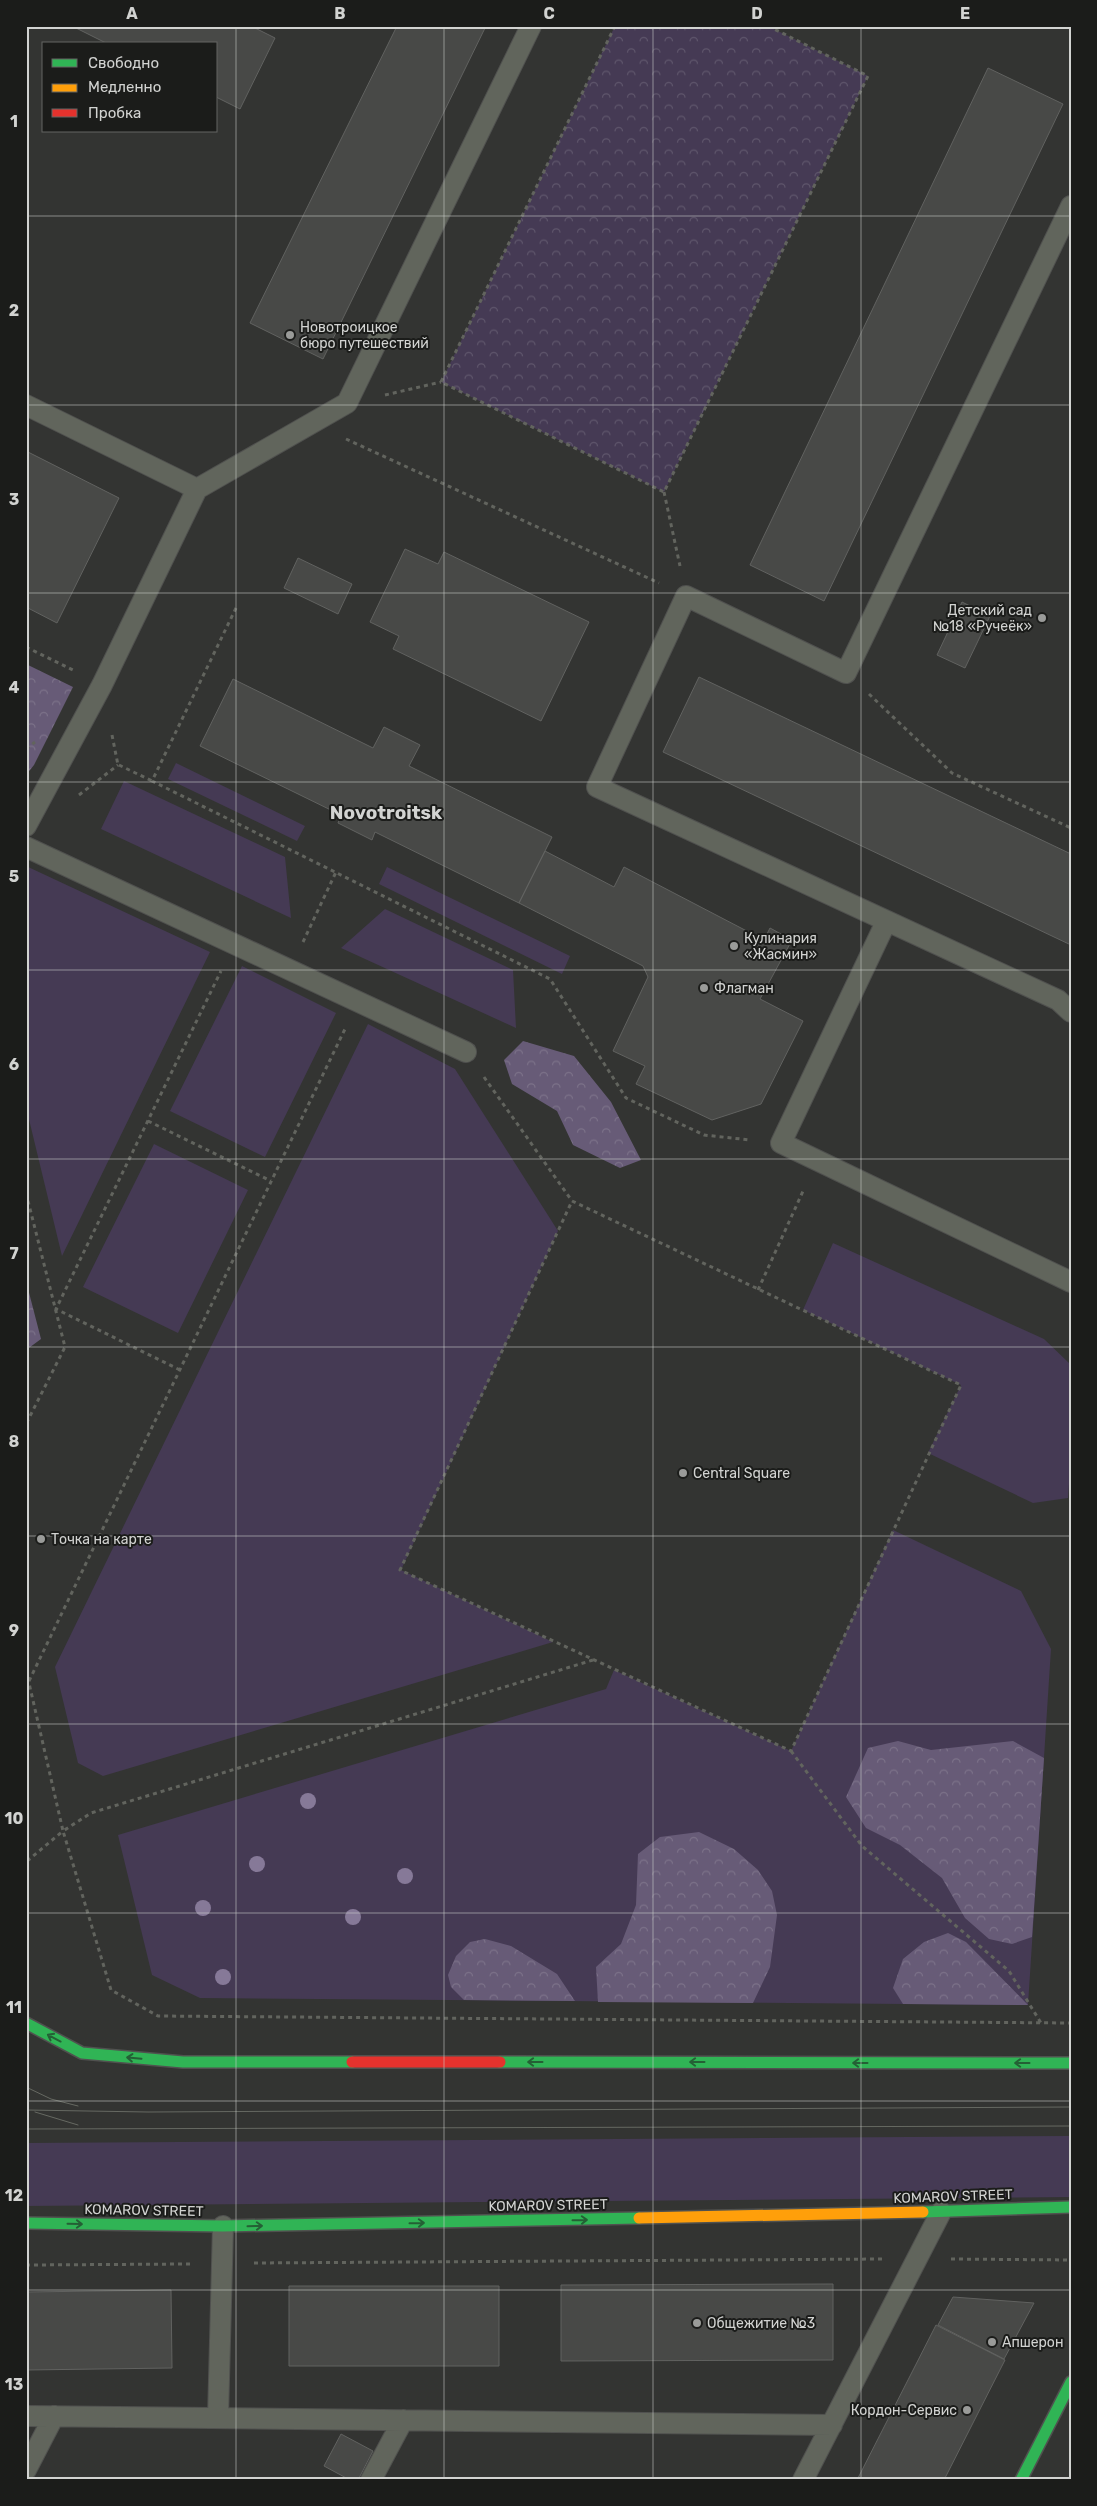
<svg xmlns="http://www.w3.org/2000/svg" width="1097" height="2506" font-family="Rubik,sans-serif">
<defs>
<pattern id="forest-crowns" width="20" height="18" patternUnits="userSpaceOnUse" patternTransform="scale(1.25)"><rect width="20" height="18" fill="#675b77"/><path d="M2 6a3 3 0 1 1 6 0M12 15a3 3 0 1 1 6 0" fill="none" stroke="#7c7289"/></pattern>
<pattern id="park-crowns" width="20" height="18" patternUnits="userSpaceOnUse" patternTransform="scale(1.25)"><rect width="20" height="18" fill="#453a54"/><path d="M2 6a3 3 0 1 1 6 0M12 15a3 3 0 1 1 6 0" fill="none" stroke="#5f566c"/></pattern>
</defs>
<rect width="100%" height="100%" fill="#333432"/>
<!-- grass -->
<path fill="#453a54" d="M176,763L305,826L297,841L168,779Z
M124,781L285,857L291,918L101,829Z
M26,866L210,952L62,1256L26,1107Z
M387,867L570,956L562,974L379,884Z
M385,909L513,970L516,1028L341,948Z
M242,966L336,1013L265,1157L170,1111Z
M368,1024L455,1069L558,1231L401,1570L553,1642L103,1776L78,1763L55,1667Z
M154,1144L248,1190L178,1333L83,1287Z
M833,1243L1044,1339L1069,1363L1071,1456L1068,1498L1033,1503L928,1453L961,1385L803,1310Z
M893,1530L1021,1591L1051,1649L1028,2005L200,1998L152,1975L118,1835L606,1689L614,1670L791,1751Z
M1071,2136V2197L26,2206V2143Z"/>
<!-- forest -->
<path fill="url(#forest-crowns)" d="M26,664L73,687L34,765L26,775Z
M523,1041L574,1056L611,1102L641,1160L620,1168L573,1145L557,1111L512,1084L504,1060Z
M26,1281L41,1339L26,1350Z
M898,1741L931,1750L1013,1741L1044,1758L1032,1937L1012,1944L989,1939L965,1918L942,1878L900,1845L866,1828L846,1797L868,1748Z
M699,1832L734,1849L758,1870L772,1891L777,1915L770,1967L753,2003L598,2002L596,1967L621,1944L636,1905L638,1854L660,1837Z
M948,1933L966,1942L1028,2005L903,2004L893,1988L903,1959L924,1942Z
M485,1939L511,1946L557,1974L575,2001L464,2000L451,1987L448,1975L456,1956L470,1942Z"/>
<!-- park -->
<path fill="url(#park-crowns)" d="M615,26H768L868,76L664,492L441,382Z"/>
<!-- building -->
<path fill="#484947" stroke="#616260" d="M72,26H251L275,38L240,109L216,97V44H108Z
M397,26H486L323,359L250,323Z
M988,68L1063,104L824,601L750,565Z
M26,451L119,498L57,623L26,607Z
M405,549L438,564L444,552L589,622L541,721L393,649L399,636L370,622Z
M298,558L352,584L338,614L284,588Z
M962,602L990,616L965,668L937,655Z
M699,677L1071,854V945L663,752Z
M233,679L373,748L384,727L420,745L409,766L552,837L519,903L375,832L372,840L338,823L341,815L200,746Z
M545,851L614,887L624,867L764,940L770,928L792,940L760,999L803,1021L761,1104L712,1120L636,1084L645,1066L613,1051L648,977L643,966L519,903Z
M833,2284V2360L561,2361V2285Z
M289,2286H499V2366H289Z
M171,2290L172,2368L26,2370V2292Z
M953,2297L1034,2303L1004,2359L938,2325Z
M936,2325L1005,2360L944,2480H857Z
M341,2434L373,2451L358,2480H350L324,2466Z"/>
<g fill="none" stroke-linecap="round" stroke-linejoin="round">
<!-- lane casing -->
<g stroke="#50514f" stroke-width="22">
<path id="lane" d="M1071,206L846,673L686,596L597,787L1058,1000L1071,1012
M26,405L197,489
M26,826L102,685L197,489L347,403L531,26
M26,847L466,1052
M886,922L781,1143L1071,1282
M26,2416L832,2425
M218,2418L223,2226
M26,2470L54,2416
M371,2480L403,2420
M803,2480L941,2212"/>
</g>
<!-- fast casing -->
<g stroke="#50514f" stroke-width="14">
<path id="fast" d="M26,2023L82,2053L183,2062H352
M500,2062L1071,2063
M923,2212L1071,2207
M26,2223L223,2226L639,2218
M1021,2480L1071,2382"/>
</g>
<!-- slow casing -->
<g stroke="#50514f" stroke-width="14">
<path id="slow" d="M639,2218L923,2212"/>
</g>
<!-- jam casing -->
<g stroke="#50514f" stroke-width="14">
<path id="jam" d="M352,2062H500"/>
</g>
<!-- path -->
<path stroke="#62645e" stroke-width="3" stroke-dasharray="4 4" stroke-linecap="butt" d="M615,26L441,382L664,492L868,76L768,26
M385,395L441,382
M346,439L659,583
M664,492L680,566
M236,608L152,781L550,979L626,1098L704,1135L750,1140
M26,647L75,671
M869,694L952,773L1071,828
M112,735L118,765
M26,749L35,742
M119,765L152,781
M79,795L118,765
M303,942L336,872
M484,1077L572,1201
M148,1121L271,1181
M26,1193L65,1347L26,1424
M572,1201L961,1385L791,1751L400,1570Z
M758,1290L804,1189
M180,1370L56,1309L221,971
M593,1660L91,1813L63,1831L111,1990L158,2016L1071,2023
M26,1670L63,1831L26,1862
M29,1681L345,1029
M791,1751L862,1846L1009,1971L1041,2023
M951,2259L1071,2260
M254,2263L883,2259
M26,2265L190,2264"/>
<!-- lane -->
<use href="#lane" stroke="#61655c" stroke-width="20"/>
<!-- fast -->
<use href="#fast" stroke="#30b455" stroke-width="11"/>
<!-- slow -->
<use href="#slow" stroke="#ff9f0a" stroke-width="11"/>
<!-- jam -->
<use href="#jam" stroke="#e5322d" stroke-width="11"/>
<!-- tram -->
<path stroke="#666962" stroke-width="1" d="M26,2087L51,2099L78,2106
M26,2110L148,2112L1071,2107
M35,2112L78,2125
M26,2129L1071,2126"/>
</g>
<!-- trees -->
<g fill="#867998">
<circle cx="308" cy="1801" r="8"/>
<circle cx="257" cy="1864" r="8"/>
<circle cx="405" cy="1876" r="8"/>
<circle cx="203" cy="1908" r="8"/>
<circle cx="353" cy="1917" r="8"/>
<circle cx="223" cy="1977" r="8"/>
</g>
<!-- one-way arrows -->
<defs><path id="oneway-shaft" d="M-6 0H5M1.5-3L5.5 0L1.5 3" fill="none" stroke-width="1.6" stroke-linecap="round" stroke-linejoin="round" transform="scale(1.25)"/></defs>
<g stroke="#246035">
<use href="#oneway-shaft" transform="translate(54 2038) rotate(-152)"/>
<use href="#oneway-shaft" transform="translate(134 2058) rotate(-175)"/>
<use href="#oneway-shaft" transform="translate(535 2062) rotate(-180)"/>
<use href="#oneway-shaft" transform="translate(697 2062) rotate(-180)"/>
<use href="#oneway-shaft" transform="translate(860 2063) rotate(-180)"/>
<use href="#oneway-shaft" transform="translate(1022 2063) rotate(-180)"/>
<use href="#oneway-shaft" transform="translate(580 2220) rotate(-1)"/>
<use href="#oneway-shaft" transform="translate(417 2223) rotate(-1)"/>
<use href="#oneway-shaft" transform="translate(75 2224) rotate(1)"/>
<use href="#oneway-shaft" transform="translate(255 2226) rotate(-1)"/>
</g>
<!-- grid -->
<path fill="none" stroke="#d2d3d1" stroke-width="1" stroke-opacity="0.55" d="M236,26V2480M444,26V2480M653,26V2480M861,26V2480M26,216H1071M26,405H1071M26,593H1071M26,782H1071M26,970H1071M26,1159H1071M26,1347H1071M26,1536H1071M26,1724H1071M26,1913H1071M26,2101H1071M26,2290H1071"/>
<!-- markers -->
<g fill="#9a9b99" stroke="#1b1c1a" stroke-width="2">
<circle cx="290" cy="335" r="5"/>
<circle cx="1042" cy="618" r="5"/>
<circle cx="734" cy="946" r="5"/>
<circle cx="704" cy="988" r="5"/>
<circle cx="683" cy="1473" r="5"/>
<circle cx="41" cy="1539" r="5"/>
<circle cx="697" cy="2323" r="5"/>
<circle cx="992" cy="2342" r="5"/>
<circle cx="967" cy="2410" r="5"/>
</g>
<g text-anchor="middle" stroke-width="4" stroke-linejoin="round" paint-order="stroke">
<!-- poi labels -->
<g font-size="14" fill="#d2d3d1" stroke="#1b1c1a" text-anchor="start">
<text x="300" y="332">Новотроицкое<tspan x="300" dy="16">бюро путешествий</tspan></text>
<text x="1032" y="615" text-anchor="end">Детский сад<tspan x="1032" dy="16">№18 «Ручеёк»</tspan></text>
<text x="744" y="943">Кулинария<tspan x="744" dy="16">«Жасмин»</tspan></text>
<text x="714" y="993">Флагман</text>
<text x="693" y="1478">Central Square</text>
<text x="51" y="1544">Точка на карте</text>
<text x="707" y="2328">Общежитие №3</text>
<text x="1002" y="2347">Апшерон</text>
<text x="957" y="2415" text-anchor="end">Кордон-Сервис</text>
</g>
<!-- street labels -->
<g font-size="14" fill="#d2d3d1" stroke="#1b1c1a">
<text transform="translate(953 2196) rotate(-2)" y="5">KOMAROV STREET</text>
<text transform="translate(548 2205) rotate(-1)" y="5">KOMAROV STREET</text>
<text transform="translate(144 2210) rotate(1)" y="5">KOMAROV STREET</text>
</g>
<!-- district labels -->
<g font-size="19" font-weight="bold" fill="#d2d3d1" stroke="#1b1c1a">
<text x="386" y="819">Novotroitsk</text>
</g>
</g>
<!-- border -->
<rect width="1097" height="2506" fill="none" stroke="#1b1c1a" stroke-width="55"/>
<!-- legend -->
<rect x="42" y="42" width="175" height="90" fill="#1b1c1a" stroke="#646563"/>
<rect x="52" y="59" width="25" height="8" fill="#30b455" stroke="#646563"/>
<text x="88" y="68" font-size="15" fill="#d2d3d1">Свободно</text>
<rect x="52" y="84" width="25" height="8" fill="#ff9f0a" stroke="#646563"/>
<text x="88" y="92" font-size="15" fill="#d2d3d1">Медленно</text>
<rect x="52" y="109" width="25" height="8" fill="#e5322d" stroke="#646563"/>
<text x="88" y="118" font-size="15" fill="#d2d3d1">Пробка</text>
<rect x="28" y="28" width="1042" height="2450" fill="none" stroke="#d2d3d1" stroke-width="2"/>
<g font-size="16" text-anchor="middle" font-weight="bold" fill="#d2d3d1">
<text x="132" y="19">A</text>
<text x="340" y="19">B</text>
<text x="549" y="19">C</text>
<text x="757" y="19">D</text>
<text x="965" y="19">E</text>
<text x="14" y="127">1</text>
<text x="14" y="316">2</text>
<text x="14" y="505">3</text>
<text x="14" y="693">4</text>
<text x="14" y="882">5</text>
<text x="14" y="1070">6</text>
<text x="14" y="1259">7</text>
<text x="14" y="1447">8</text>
<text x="14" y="1636">9</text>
<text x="14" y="1824">10</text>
<text x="14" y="2013">11</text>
<text x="14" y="2201">12</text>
<text x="14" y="2390">13</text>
</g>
</svg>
